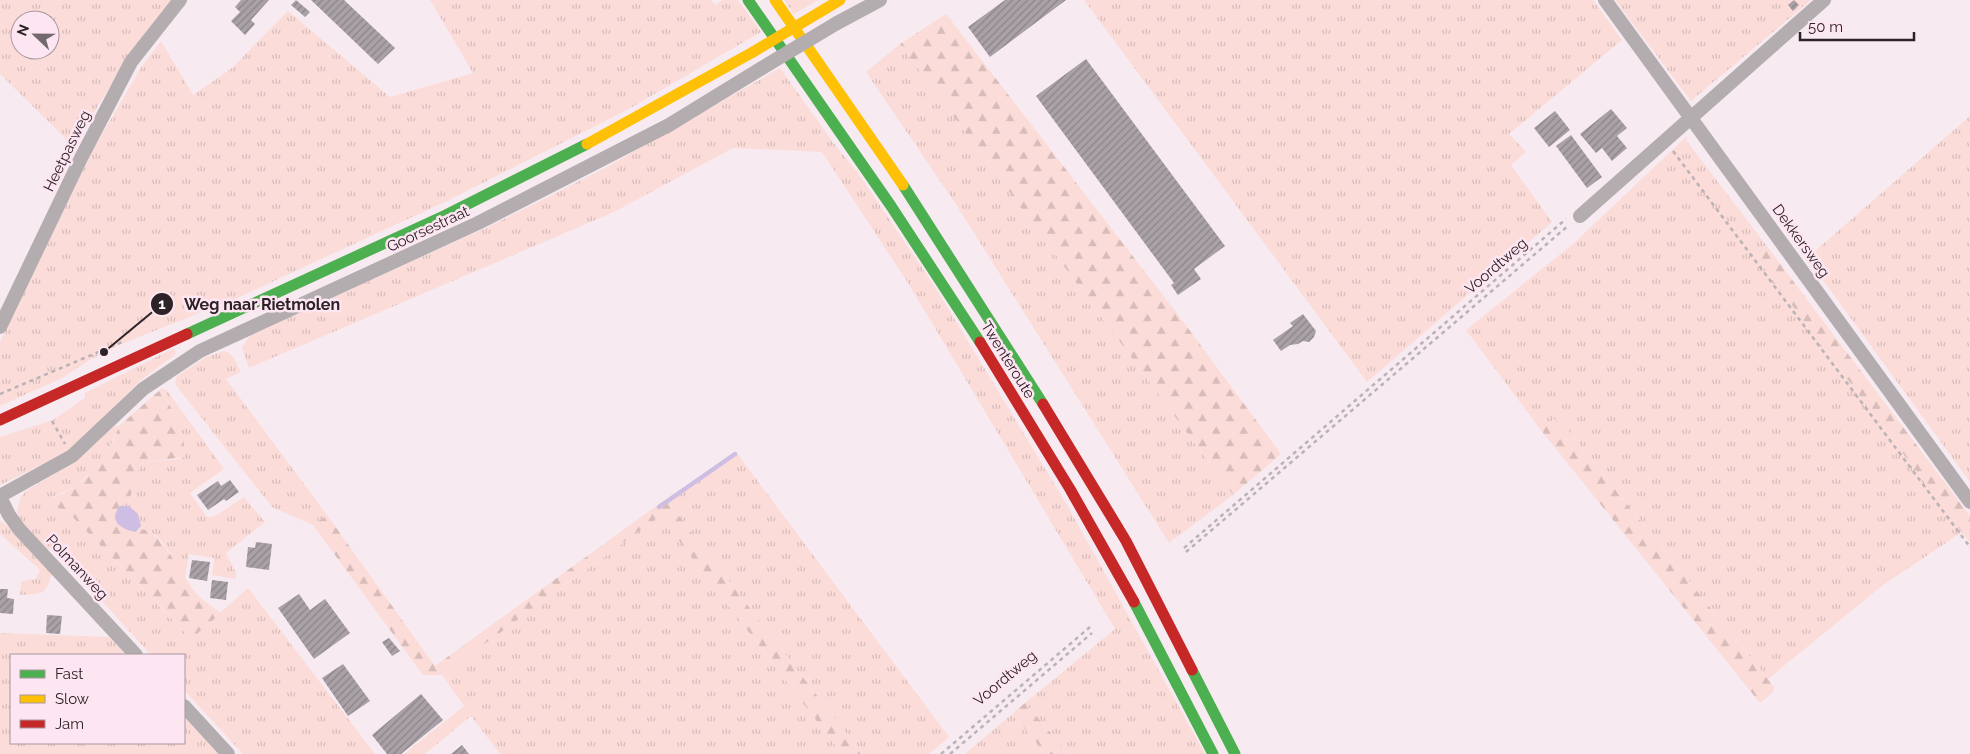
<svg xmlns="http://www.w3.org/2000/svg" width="1970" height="754" font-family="Raleway,sans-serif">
<defs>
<pattern id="grass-tufts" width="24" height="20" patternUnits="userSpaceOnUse" patternTransform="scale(1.25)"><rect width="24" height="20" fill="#fbdcd9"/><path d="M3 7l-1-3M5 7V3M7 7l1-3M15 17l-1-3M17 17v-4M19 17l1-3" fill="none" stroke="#d7bcba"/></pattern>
<pattern id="forest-firs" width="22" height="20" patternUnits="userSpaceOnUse" patternTransform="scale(1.25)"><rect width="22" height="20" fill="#fbdcd9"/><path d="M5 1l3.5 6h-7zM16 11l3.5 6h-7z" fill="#d7bcba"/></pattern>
<pattern id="building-hatch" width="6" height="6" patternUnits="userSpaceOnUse" patternTransform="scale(1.25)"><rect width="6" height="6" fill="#a9a1a7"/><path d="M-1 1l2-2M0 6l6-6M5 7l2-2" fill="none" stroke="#8a8388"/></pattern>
</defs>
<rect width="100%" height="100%" fill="#f7ebf1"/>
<!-- grass -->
<path fill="url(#grass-tufts)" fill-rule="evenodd" d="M0,0H172C134,47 103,95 74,147L0,74ZM20,20H50V50H20Z
M430,0H711L715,5L723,0H738L761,32L627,110L447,201L237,298L124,343L93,358L62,378L0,406V342L94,148L142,66L161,41L193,95L232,68L288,11L390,97L473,73Z
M784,0H818L794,14Z
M1084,0H1593L1622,40L1509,134L1526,152L1511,165L1552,222L1367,382Z
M1615,0H1811L1691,101Z
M900,44L1233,495L1169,543L957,206L866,72Z
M780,68L832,141L858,173L935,287L1067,505L1205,754H1069L1025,703L1115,629L908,283L822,152L733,148L614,212L249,368L242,348L248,338L255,333L490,226L605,168Z
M1970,116V482L1807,258Z
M1688,135L1686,140L1766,245L1753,253L1962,532L1883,585L1768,679L1566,428L1555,419L1540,429L1466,330L1574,243Z
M174,348L176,354L141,380L73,447L56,458L0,485V437L53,420L85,398V393Z
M224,351C234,353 236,363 241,372L226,379L327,515L313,525L272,507L175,384L176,377L206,357Z
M161,389H166L224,469L190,493L207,517L215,516L244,497L265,522L226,553L236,573V579L212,575L214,558L189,554L185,578C175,563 161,529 140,529L138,514L120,506L130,499L135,476L144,462L180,459L171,407Z
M114,426H119C107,458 84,487 50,498L58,508L69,513L191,639L248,588L375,754H243L184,690V655H151L53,547L46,551L20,522L17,511L20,499L26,491L76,461Z
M736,452L949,737L929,754H862L666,499Z
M660,516L842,754H500L471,716L425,754H404L464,706L442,675Z
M0,521L9,527L52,572C46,596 42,594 20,595L21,581L36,579L40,570L0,534Z
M0,633L109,637L127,655H11V743H184V716L219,754H0Z
M1012,714L1046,754H965Z"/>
<!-- forest -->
<path fill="url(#forest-firs)" d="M946,14L1176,312L1281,454L1233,495L900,44Z
M1766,245L1970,516V543L1753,253Z
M161,389C172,409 186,434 185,457L144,462L135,476L130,499L118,509L136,532L140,529C161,529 182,577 196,593C203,601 213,607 221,613L191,639L69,513L58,508L45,507L50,498L63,494L86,478L114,440L119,426Z
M1555,419L1566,428L1774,687L1773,692L1760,703L1540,429Z
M666,499L862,754H842L660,516L442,675H423L313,525L327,515L435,666Z
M1025,703L1069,754H1046L1012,714Z"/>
<!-- water -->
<path fill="#cebee3" d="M120,506H129L138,514L141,526L136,532C122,530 107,521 120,506Z"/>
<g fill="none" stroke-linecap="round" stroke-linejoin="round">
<!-- stream -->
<path stroke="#cebee3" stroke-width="4.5" d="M659,507L735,454"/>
</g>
<!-- building -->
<path fill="url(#building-hatch)" d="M241,0H269L251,20L255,24L245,35L231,21L240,12L235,7Z
M296,0L310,12L305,17L291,5Z
M311,0H344L395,48L378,64Z
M1005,0H1066L990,57L968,27Z
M1794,0L1799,5L1793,11L1788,5Z
M1086,59L1225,246L1194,269L1201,279L1178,295L1171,285L1174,283L1036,96Z
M1611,109L1627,128L1617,136L1627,148L1612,161L1602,148L1596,153L1580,134Z
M1555,111L1570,130L1549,147L1534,128Z
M1571,135L1602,177L1587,188L1556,146Z
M1303,314L1316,331L1314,337L1309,342L1303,341L1298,344L1290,345L1281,351L1273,340L1293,326L1290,323Z
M230,480L239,492L226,501L224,499L208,510L197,495L218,481L221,486Z
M256,542L272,544L269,570L246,567L248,547L255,548Z
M192,560L210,562L207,581L189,578Z
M212,580L228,582L226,600L210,598Z
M0,589H8L7,598L14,599L13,614L0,613Z
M299,594L310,610L325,599L350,633L314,659L278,608Z
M47,615L62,616L60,634L46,633Z
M389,638L400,651L392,656L382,642Z
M343,664L370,701L348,716L322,678Z
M421,694L443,720L401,754H387L372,735Z
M462,745L469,754H451Z"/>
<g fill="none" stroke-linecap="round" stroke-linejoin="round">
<!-- path -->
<path stroke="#bab2b6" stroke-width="2.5" stroke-dasharray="4 4" stroke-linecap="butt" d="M1673,151L1970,547
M0,394L122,342
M52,421L65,444
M1184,548L1566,219
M1186,552L1569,225
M941,754L1090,627
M950,754L1092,633"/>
<!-- street -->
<path stroke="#b3adaf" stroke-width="14" d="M1605,0L1970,502
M837,23L880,0
M1580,216L1824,0
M0,327L81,158L131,62L180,0
M0,496L72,456L143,389L200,351L478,223L669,125L762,68
M0,497L9,515L19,529L136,655
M184,706L228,754"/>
<!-- fast -->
<path stroke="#4caf50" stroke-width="11" d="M748,0L891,206L980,342
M903,185L1043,404
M187,334L446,215L587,144
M1134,602L1213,754
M1192,670L1235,754"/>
<!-- slow -->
<path stroke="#ffc107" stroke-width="11" d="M775,0L903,185
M825,9L840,0
M587,144L753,52"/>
<!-- jam -->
<path stroke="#c62828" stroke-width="11" d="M980,342L1070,489L1134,602
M1043,404L1126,541L1192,670
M0,420L187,334"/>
<!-- street-bridge -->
<path stroke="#b3adaf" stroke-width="14" d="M762,68L837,23"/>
<!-- slow-bridge -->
<path stroke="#ffc107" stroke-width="11" d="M753,52L825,9"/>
</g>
<g text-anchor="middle" stroke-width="5" stroke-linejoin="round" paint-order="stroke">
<!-- street labels -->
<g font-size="15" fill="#2c2227" stroke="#fde5f1">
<text transform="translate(67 151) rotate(-64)" y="5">Heetpasweg</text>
<text transform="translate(428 229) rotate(-25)" y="5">Goorsestraat</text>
<text transform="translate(1801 241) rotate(54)" y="5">Dekkersweg</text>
<text transform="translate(1496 266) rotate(-41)" y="5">Voordtweg</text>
<text transform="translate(1008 360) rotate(58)" y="5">Twenteroute</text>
<text transform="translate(77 567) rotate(47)" y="5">Polmanweg</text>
<text transform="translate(1005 678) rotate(-40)" y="5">Voordtweg</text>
</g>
</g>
<!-- callouts -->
<path fill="none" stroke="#2c2227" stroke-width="2" d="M104 352L162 304"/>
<g fill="#2c2227" stroke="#fde5f1" stroke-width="2">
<circle cx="104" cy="352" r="5"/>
<circle cx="162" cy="304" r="12"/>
</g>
<g font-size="15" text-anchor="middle" font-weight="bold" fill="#fff">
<text x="162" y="309">1</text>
</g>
<g font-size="16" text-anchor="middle" font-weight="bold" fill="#2c2227" stroke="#fde5f1" stroke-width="5" stroke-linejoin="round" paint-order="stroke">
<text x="262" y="310">Weg naar Rietmolen</text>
</g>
<!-- legend -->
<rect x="10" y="654" width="175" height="90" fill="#fde5f1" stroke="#a997a0"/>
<rect x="20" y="670" width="25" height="8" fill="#4caf50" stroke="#a997a0"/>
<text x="55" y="679" font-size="15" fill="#2c2227">Fast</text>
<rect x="20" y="695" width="25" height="8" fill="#ffc107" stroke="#a997a0"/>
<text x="55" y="704" font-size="15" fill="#2c2227">Slow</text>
<rect x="20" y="720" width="25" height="8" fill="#c62828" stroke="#a997a0"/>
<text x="55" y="729" font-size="15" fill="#2c2227">Jam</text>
<!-- north arrow -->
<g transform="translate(35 35) rotate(292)"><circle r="24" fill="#fde5f1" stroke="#a997a0"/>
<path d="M0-4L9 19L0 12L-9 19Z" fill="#73686e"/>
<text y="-8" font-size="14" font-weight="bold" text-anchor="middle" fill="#2c2227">N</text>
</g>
<!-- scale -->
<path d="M1800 32v8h114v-8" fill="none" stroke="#2c2227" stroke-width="2.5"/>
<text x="1808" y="32" font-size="15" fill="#2c2227" stroke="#fde5f1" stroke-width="4" paint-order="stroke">50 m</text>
</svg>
